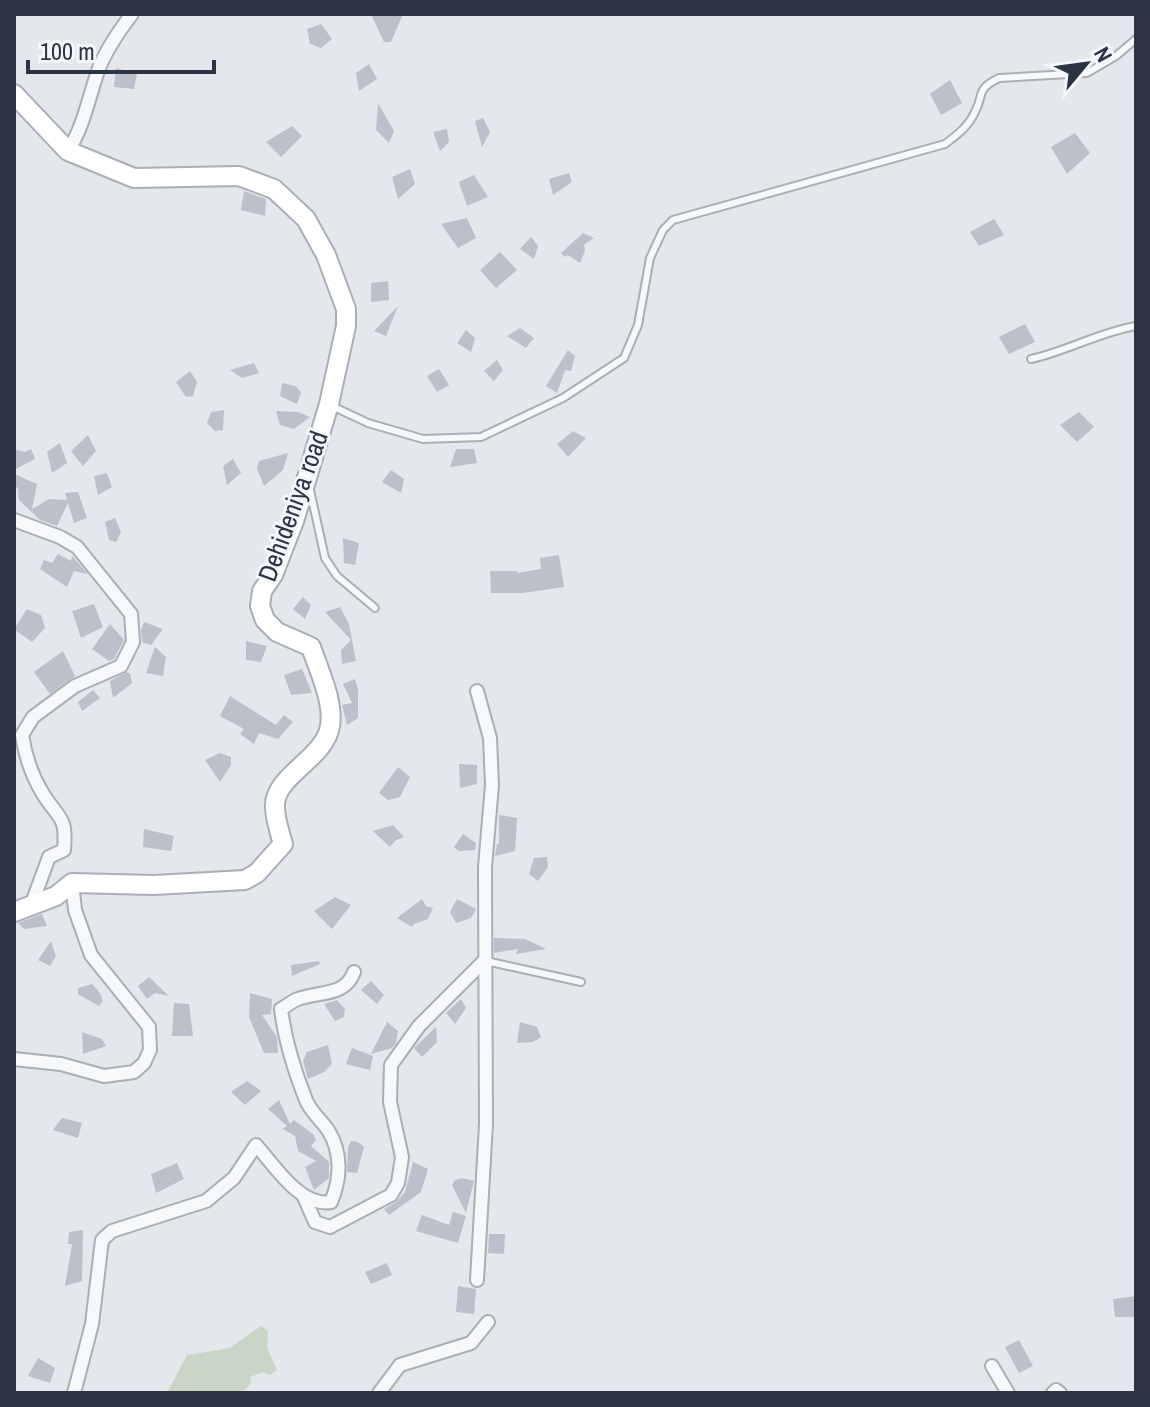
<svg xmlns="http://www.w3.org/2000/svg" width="1150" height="1407" font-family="'Archivo Narrow',sans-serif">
<rect width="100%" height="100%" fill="#e4e7ec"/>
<!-- green -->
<path fill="#c9d6c5" d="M261,1326L268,1331L267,1348L277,1370L270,1375L263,1372L250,1377L251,1383L242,1393H167L187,1355L230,1348Z"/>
<!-- building -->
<path fill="#bbc0ca" d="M371,14H403L391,42H384Z
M321,24L332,39L321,48L310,44L307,29Z
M369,64L377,79L359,91L356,73Z
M116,68L137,74L134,89L114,87Z
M950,80L962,103L941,115L930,94Z
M378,103L394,131L389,143L376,130Z
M483,118L490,132L482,147L475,121Z
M292,126L302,136L281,157L266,142Z
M447,129L449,142L440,151L433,132Z
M1075,133L1090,153L1067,174L1051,147Z
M410,169L415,184L398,199L392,177Z
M569,173L572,182L553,195L549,179Z
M474,175L488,197L467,206L459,182Z
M244,191L266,199L265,216L241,210Z
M467,218L476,238L458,248L441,224Z
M994,219L1004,235L979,246L970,232Z
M583,233L594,238L584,245L585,251L580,263L568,255L565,257L561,253Z
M531,237L538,246L534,259L520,249Z
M500,252L517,270L496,288L480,270Z
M388,281L389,300L371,302V283Z
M398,306L386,336L374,331Z
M1025,324L1035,342L1009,354L999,337Z
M520,328L534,338L526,348L507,336Z
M466,330L475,338L471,352L457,343Z
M568,350L575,356L571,371L565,370L557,393L546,386Z
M497,360L503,370L494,381L484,371Z
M254,363L259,373L242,378L230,370Z
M439,369L449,385L437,392L427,376Z
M190,371L197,382L193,396L186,397L176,382Z
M282,383L295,386L301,392L297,404L280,396Z
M224,410L223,430L215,431L207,423L211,412Z
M276,411L298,412L310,417L294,429L280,425Z
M1079,412L1094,427L1077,442L1060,425Z
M573,431L586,438L568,457L557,444Z
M88,435L96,451L83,466L71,451Z
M60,443L67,463L52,473L47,452Z
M14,449L25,452L31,449L35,459L14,470Z
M456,449H474L477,463L450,467Z
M288,453L283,470L264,486L257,469L259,461Z
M233,459L241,473L227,485L223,466Z
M391,470L404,479L401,493L382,482Z
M107,473L112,487L98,495L94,476Z
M14,474L37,484L32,509L49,499L67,500L65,493L78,492L87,518L74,523L68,503L57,526L40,520L19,500L18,488L14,486Z
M115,518L121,532L116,542L109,540L105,522Z
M343,538L359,543L355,565L344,563Z
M58,554L71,561L72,556L88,574L74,571L67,587L40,569L44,560L52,563Z
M559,555L564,587L523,593H491L490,571H517V573L541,569L540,558Z
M303,597L311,605L305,619L293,609Z
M94,604L103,627L81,638L72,611Z
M340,607L349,624L356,661L342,664L341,650L351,640L325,612Z
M27,609L41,615L45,628L32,642L14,629Z
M144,622L163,629L151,645L142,642L141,630Z
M110,624L124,640L114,659L109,661L92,649Z
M246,641L267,646L261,662L246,660Z
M155,647L166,657L163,676L146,673Z
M63,651L75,676L50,694L34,672Z
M302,669L312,693L291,695L284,675Z
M127,672L130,674L132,683L113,698L110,681Z
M355,679L358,690V718L347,725L342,705L352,703L343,684Z
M93,690L100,698L82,711L78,702Z
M230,696L276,725L284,715L293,722L278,739L259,733L254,744L240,734L244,729L220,716Z
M220,753L231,757V765L220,782L205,760Z
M459,764L477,765V784L460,788Z
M398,767L410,777L400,797L388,800L379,793Z
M499,815L517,818L515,851L495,856L497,844H499Z
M393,825L404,837L396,840L390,847L373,831Z
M144,829L174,836L171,851L143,847Z
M463,834L476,843L475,850L459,851L454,847Z
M547,857L548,867L538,881L529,874L534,858Z
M335,897L351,905L332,929L314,911Z
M422,899L426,906L433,908L428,919L414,924L412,927L397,918Z
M457,899L476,909L471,918L456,923L450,912Z
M42,914L47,926L24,929L18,923Z
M494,938L525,939L546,949L516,954L518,949L494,953Z
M51,941L56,956L50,966L38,960Z
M319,961L320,964L292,976L291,965Z
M149,977L169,996L155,993L147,999L138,986Z
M371,981L384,995L377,1004L361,990Z
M92,984L100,993L103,1001L99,1006L78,994V988Z
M250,993L272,999L271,1014L262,1015L277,1037L278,1053H264L249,1017Z
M461,999L466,1008L455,1024L446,1013Z
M337,1000L345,1009L344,1017L335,1021L324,1004Z
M174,1003L189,1004L193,1036H172Z
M387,1022L398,1031L396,1043L392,1048L371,1054Z
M520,1022L537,1027L541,1037L533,1042L517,1043Z
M436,1027L437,1042L422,1057L414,1048Z
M82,1032L102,1039L106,1046L83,1054Z
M328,1045L332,1064L324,1072L308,1079L303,1061L307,1052Z
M352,1048L373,1056L370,1070L346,1064Z
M247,1081L261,1091L245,1105L231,1092Z
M279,1100L290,1124L294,1120L313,1134L316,1140L311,1146L329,1162V1178L314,1190L305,1167L316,1161L298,1151L295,1136L283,1129L287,1126L268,1109Z
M62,1118L82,1123L78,1138L53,1130Z
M351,1141L358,1142L364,1147L357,1173L347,1172L348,1147Z
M413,1162L428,1169L421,1192L389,1215L384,1209L396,1202L405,1192Z
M177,1163L184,1179L156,1193L151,1174Z
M462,1178L474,1181L466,1213L452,1185L455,1180Z
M453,1212L466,1216L458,1243L416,1231L422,1215L449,1225Z
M83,1230L82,1281L65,1286L72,1244H68L69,1232Z
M489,1234H505L504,1254L488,1253Z
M387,1263L392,1275L371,1284L365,1272Z
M458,1286L476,1289L474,1314L456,1312Z
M1136,1296V1317H1115L1113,1299Z
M1019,1340L1033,1366L1019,1373L1005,1347Z
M38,1358L55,1368L50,1383L28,1376Z"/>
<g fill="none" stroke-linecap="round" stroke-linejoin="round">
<!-- lane casing -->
<g stroke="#a9aeb7" stroke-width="10">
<path id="lane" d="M1031,359C1067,351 1100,332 1136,326
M332,406L368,423L423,439L481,437L563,398L624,358L638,325L650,258L663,230L673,220L945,144C958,134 968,127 975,112C985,93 975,90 999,78L1087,73L1116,56L1136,39
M310,490L325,558L337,576L375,608
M486,961L581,982"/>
</g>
<!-- street casing -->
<g stroke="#a9aeb7" stroke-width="16">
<path id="street" d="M68,151C84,126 89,96 99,68C107,48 119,31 132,14
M14,520L60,537L77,547L131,614L133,642L121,666L75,686L33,717L22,735C25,755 32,776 43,794C59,820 67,815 64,850L49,857L32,903
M14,1059L61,1064L104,1076L134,1072L144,1063L150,1050L149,1027L91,955L75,910L72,883
M304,1197L315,1222L330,1227L391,1195L398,1183L402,1157L390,1102L391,1065L419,1026L484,961
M477,1280L486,1124L485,867L492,785L490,738L477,691
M992,1366L1008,1393
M74,1393L92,1324L102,1240L112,1231L206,1201L234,1178L256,1145C275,1166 300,1207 331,1202C341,1179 342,1152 328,1130C321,1120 310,1111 306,1100C294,1070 285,1041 281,1009C287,1006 292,1001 298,999C319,991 345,997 354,972
M379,1393L400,1365L471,1343L488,1322
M1053,1393L1056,1390L1060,1393"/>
</g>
<!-- secondary casing -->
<g stroke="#a9aeb7" stroke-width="22">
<path id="secondary" d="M14,94L68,151L134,178L239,176L274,189L306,219L326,255L346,309V326L329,404L294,521L273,575L262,591L260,606L265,620L277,632L311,647C319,671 334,701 330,726C325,759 273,776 275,807C275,819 280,833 283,844L257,873L245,880L154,885L72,883L56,896L14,912"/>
</g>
<!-- lane -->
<use href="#lane" stroke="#f7f8fa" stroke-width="6"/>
<!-- street -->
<use href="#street" stroke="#f7f8fa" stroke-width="12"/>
<!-- secondary -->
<use href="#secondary" stroke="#fff" stroke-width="18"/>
</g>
<g text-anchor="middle" stroke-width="6" stroke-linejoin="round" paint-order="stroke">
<!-- street labels -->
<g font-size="26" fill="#2b3445" stroke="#f4f6f9">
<text transform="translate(293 506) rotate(-70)" y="9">Dehideniya road</text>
</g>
</g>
<!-- border -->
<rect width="1150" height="1407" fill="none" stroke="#2b3445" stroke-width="32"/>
<!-- north arrow -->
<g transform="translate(1086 64) rotate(61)" stroke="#f4f6f9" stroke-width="6" paint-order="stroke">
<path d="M0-6L14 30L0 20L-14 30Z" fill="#2b3445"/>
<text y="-12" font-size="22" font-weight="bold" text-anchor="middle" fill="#2b3445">N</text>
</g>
<!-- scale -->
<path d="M28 60v12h186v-12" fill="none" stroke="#2b3445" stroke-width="4"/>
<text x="40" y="60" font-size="24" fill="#2b3445" stroke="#f4f6f9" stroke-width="6" paint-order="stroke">100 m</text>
</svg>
